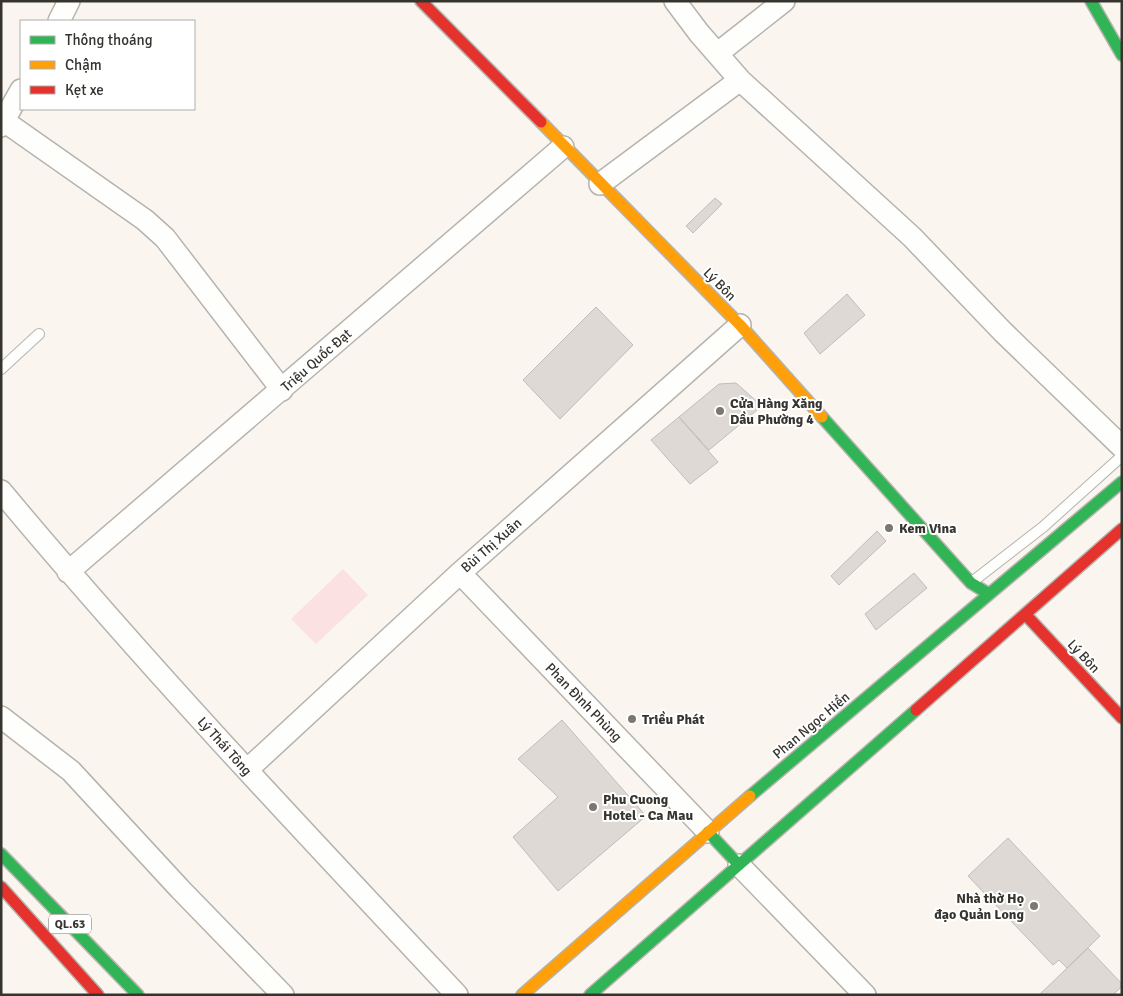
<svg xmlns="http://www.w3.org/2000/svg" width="1123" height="996" font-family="Signika,sans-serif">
<rect width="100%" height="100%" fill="#faf6ef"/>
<!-- green -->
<path fill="#fbe1e1" d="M343,569L368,595L316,644L291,619Z"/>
<!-- building -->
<path fill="#ded9d5" stroke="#c0bcb7" d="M715,198L722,204L693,233L686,226Z
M847,294L865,315L820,354L804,333Z
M596,307L633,345L560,419L523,380Z
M736,383L762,406L709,450L679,417L719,384Z
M679,417L718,462L690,484L651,440Z
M877,531L886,541L839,585L831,576Z
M914,573L927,588L876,630L865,614Z
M562,720L646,816L558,891L513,837L558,797L518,759Z
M1008,838L1100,936L1067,968L1059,960L1053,965L968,876Z
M1088,948L1122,984V986L1113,995H1039Z"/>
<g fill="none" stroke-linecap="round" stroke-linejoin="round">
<!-- lane casing -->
<g stroke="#b6b3ae" stroke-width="12">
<path id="lane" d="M1,369L39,334
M972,582L1043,527L1122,456"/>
</g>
<!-- street casing -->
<g stroke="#b6b3ae" stroke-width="24">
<path id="street" d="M675,1L699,33L740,80L912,237L1003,332L1122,447
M59,21L69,1
M718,53L784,1
M4,121L145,220L165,238L282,390
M1,126L21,90
M600,184L740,80
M1,491C146,665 302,830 457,995
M68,572L563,147
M460,573L708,832
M1,717L71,771L180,889L283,995
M247,770L460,573L740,325
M739,865L865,995"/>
</g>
<!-- fast casing -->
<g stroke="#b6b3ae" stroke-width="14">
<path id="fast" d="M1091,1L1122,55
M822,417L971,583L989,594
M750,796L1122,482
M708,832L739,865
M1,854L138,995
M590,995L916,710"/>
</g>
<!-- slow casing -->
<g stroke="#b6b3ae" stroke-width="14">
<path id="slow" d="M541,122L740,325L822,417
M522,995L750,796"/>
</g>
<!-- jam casing -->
<g stroke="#b6b3ae" stroke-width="14">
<path id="jam" d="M421,1L541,122
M1025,614L1122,718
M916,710L1122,529
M1,887L98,995"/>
</g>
<!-- lane -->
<use href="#lane" stroke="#fefefd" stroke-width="10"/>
<!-- street -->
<use href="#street" stroke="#fefefd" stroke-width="21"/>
<!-- fast -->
<use href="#fast" stroke="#30b455" stroke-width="11"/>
<!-- slow -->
<use href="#slow" stroke="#ff9f0a" stroke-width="11"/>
<!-- jam -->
<use href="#jam" stroke="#e5322d" stroke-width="11"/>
</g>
<!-- markers -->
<g fill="#7b7872" stroke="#fff" stroke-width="2">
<circle cx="720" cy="411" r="5"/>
<circle cx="889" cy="528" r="5"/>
<circle cx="632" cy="719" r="5"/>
<circle cx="593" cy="807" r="5"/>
<circle cx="1034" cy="906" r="5"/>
</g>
<g text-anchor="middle" stroke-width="4" stroke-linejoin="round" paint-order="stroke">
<!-- shield labels -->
<rect fill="#fff" stroke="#72716d" stroke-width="1" x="49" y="914.5" width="42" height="19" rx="4"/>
<g font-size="12" font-weight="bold" fill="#36342f">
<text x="70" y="928">QL.63</text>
</g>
<!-- street labels -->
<g font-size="14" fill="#36342f" stroke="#fff">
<text transform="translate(720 284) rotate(45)" y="5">Lý Bôn</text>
<text transform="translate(316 360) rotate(-41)" y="5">Triệu Quốc Đạt</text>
<text transform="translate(491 545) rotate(-41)" y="5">Bùi Thị Xuân</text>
<text transform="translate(1084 656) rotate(47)" y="5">Lý Bôn</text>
<text transform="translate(584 702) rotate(46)" y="5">Phan Đình Phùng</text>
<text transform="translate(811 725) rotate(-40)" y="5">Phan Ngọc Hiển</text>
<text transform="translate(225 746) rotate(48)" y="5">Lý Thái Tông</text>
</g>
<!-- poi labels -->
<g font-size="14" font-weight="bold" fill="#36342f" stroke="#fff" text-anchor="start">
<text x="730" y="408">Cửa Hàng Xăng<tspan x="730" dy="16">Dầu Phường 4</tspan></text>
<text x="899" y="533">Kem Vina</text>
<text x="642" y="724">Triều Phát</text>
<text x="603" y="804">Phu Cuong<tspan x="603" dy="16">Hotel - Ca Mau</tspan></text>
<text x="1024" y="903" text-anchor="end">Nhà thờ Họ<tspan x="1024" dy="16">đạo Quản Long</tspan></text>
</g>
</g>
<!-- border -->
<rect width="1123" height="996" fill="none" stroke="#36342f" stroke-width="5"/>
<!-- legend -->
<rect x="20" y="20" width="175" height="90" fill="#ffffff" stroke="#afaeac"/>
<rect x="30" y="36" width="25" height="8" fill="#30b455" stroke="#afaeac"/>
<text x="65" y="45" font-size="15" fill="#36342f">Thông thoáng</text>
<rect x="30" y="61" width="25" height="8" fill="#ff9f0a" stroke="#afaeac"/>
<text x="65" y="70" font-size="15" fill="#36342f">Chậm</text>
<rect x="30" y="86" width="25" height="8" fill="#e5322d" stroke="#afaeac"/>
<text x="65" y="95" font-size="15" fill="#36342f">Kẹt xe</text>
</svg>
